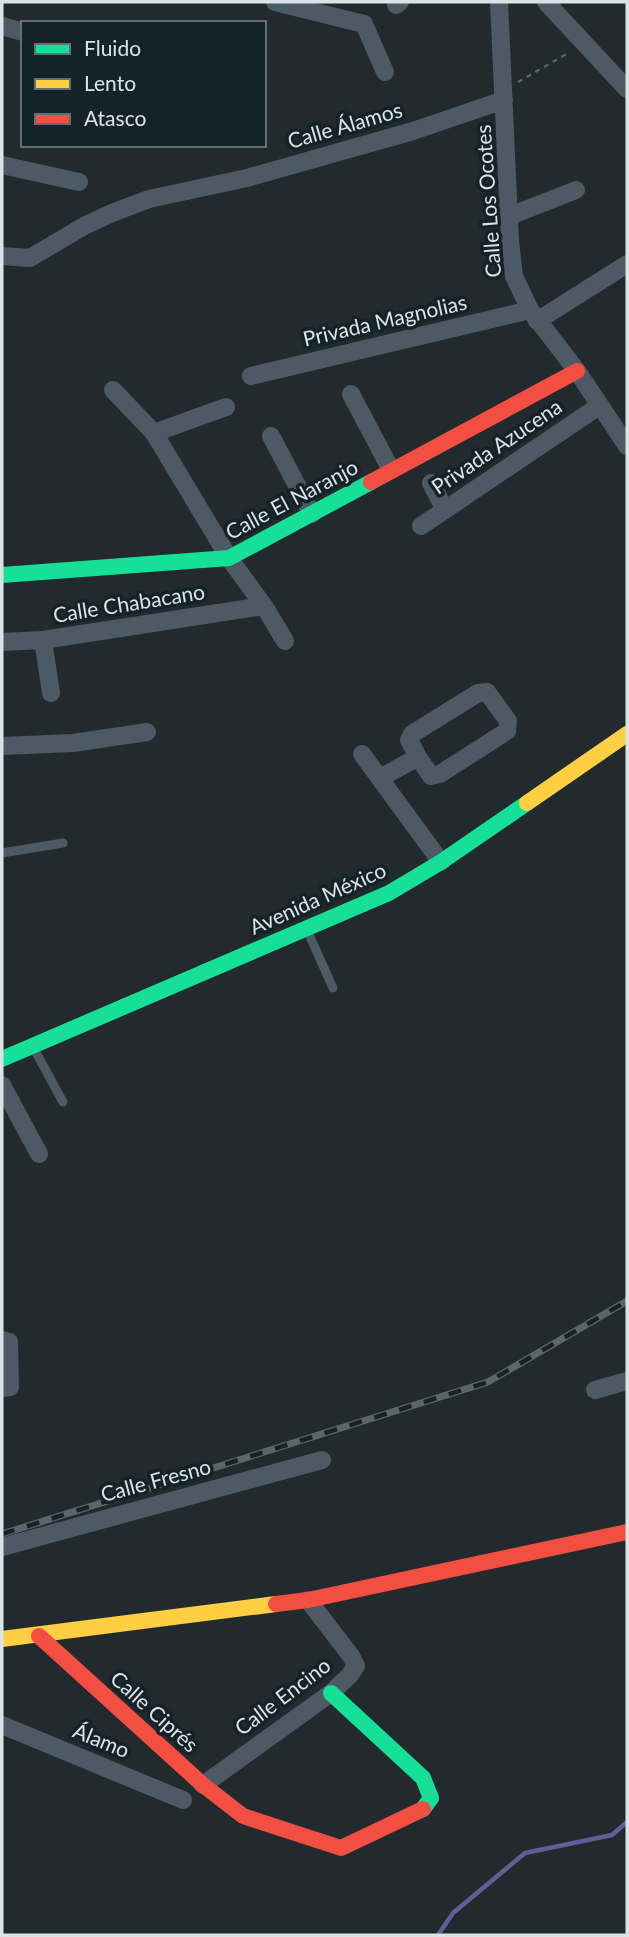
<svg xmlns="http://www.w3.org/2000/svg" width="629" height="1937" font-family="Lato,sans-serif">
<rect width="100%" height="100%" fill="#222a2d"/>
<g fill="none" stroke-linecap="round" stroke-linejoin="round">
<!-- stream -->
<path stroke="#615e97" stroke-width="4.5" d="M438,1935L453,1913L525,1853L612,1835L627,1822"/>
<!-- path -->
<path stroke="#5b646b" stroke-width="2.5" stroke-dasharray="5 5" stroke-linecap="butt" d="M518,82L570,52"/>
<!-- lane -->
<path stroke="#4d5964" stroke-width="9" d="M2,853L63,843
M307,930L333,988
M33,1047L63,1102"/>
<!-- street -->
<path stroke="#4d5964" stroke-width="18" d="M275,2L364,24L385,72
M499,2L510,242L514,276L530,310L577,371L627,446
M546,2L627,89
M396,5L400,2
M2,26L23,32
M2,165L79,182
M510,216L576,190
M2,256L30,258L84,226L112,213L149,199L247,178L413,131L504,100
M537,321L627,264
M251,376L530,310
M113,390L154,433L229,558L264,606L285,641
M351,394L391,470
M154,433L226,407
M271,436L312,514
M431,483L445,510
M421,526L599,406
M43,640L51,693
M2,642L43,640L264,606
M487,692L508,721L507,731L440,774L431,776L418,757L409,740L412,734L478,693Z
M2,746L73,743L147,732
M362,754L441,862
M380,778L418,757
M2,1085L39,1154
M2,1340L9,1342L10,1387L2,1388
M595,1390L627,1381
M2,1547L322,1460
M2,1725L183,1800
M203,1785L331,1693L350,1675L356,1666L351,1656L308,1600"/>
<!-- fast -->
<path stroke="#16e098" stroke-width="16" d="M2,575L229,558L371,482
M2,1059L389,893L441,862L527,803
M331,1693L423,1778L431,1798L423,1809"/>
<!-- slow -->
<path stroke="#ffcf43" stroke-width="16" d="M527,803L627,734
M2,1639L276,1604"/>
<!-- jam -->
<path stroke="#f24e42" stroke-width="16" d="M371,482L577,371
M276,1604L308,1600L627,1532
M39,1636L203,1785L243,1816L341,1848L423,1809"/>
<!-- rail casing -->
<g stroke="#5c6569" stroke-width="7">
<path id="rail" d="M2,1534L488,1382L627,1301"/>
</g>
<!-- rail -->
<use href="#rail" stroke="#142327" stroke-width="4.5" stroke-dasharray="13" stroke-linecap="butt"/>
</g>
<g text-anchor="middle" stroke-width="7" stroke-linejoin="round" paint-order="stroke">
<!-- street labels -->
<g font-size="21" fill="#dae4e6" stroke="#142327">
<text transform="translate(345 126) rotate(-16)" y="7">Calle Álamos</text>
<text transform="translate(489 201) rotate(-94)" y="7">Calle Los Ocotes</text>
<text transform="translate(385 321) rotate(-13)" y="7">Privada Magnolias</text>
<text transform="translate(497 447) rotate(-34)" y="7">Privada Azucena</text>
<text transform="translate(292 500) rotate(-28)" y="7">Calle El Naranjo</text>
<text transform="translate(129 604) rotate(-9)" y="7">Calle Chabacano</text>
<text transform="translate(318 899) rotate(-24)" y="7">Avenida México</text>
<text transform="translate(156 1481) rotate(-15)" y="7">Calle Fresno</text>
<text transform="translate(283 1697) rotate(-37)" y="7">Calle Encino</text>
<text transform="translate(154 1712) rotate(42)" y="7">Calle Ciprés</text>
<text transform="translate(101 1741) rotate(22)" y="7">Álamo</text>
</g>
</g>
<!-- border -->
<rect width="629" height="1937" fill="none" stroke="#dae4e6" stroke-width="7"/>
<!-- legend -->
<rect x="21" y="21" width="245" height="126" fill="#142327" stroke="#637073" stroke-width="2"/>
<rect x="35" y="44" width="35" height="10" fill="#16e098" stroke="#637073" stroke-width="2"/>
<text x="84" y="56" font-size="21" fill="#dae4e6">Fluido</text>
<rect x="35" y="79" width="35" height="10" fill="#ffcf43" stroke="#637073" stroke-width="2"/>
<text x="84" y="91" font-size="21" fill="#dae4e6">Lento</text>
<rect x="35" y="114" width="35" height="10" fill="#f24e42" stroke="#637073" stroke-width="2"/>
<text x="84" y="126" font-size="21" fill="#dae4e6">Atasco</text>
</svg>
